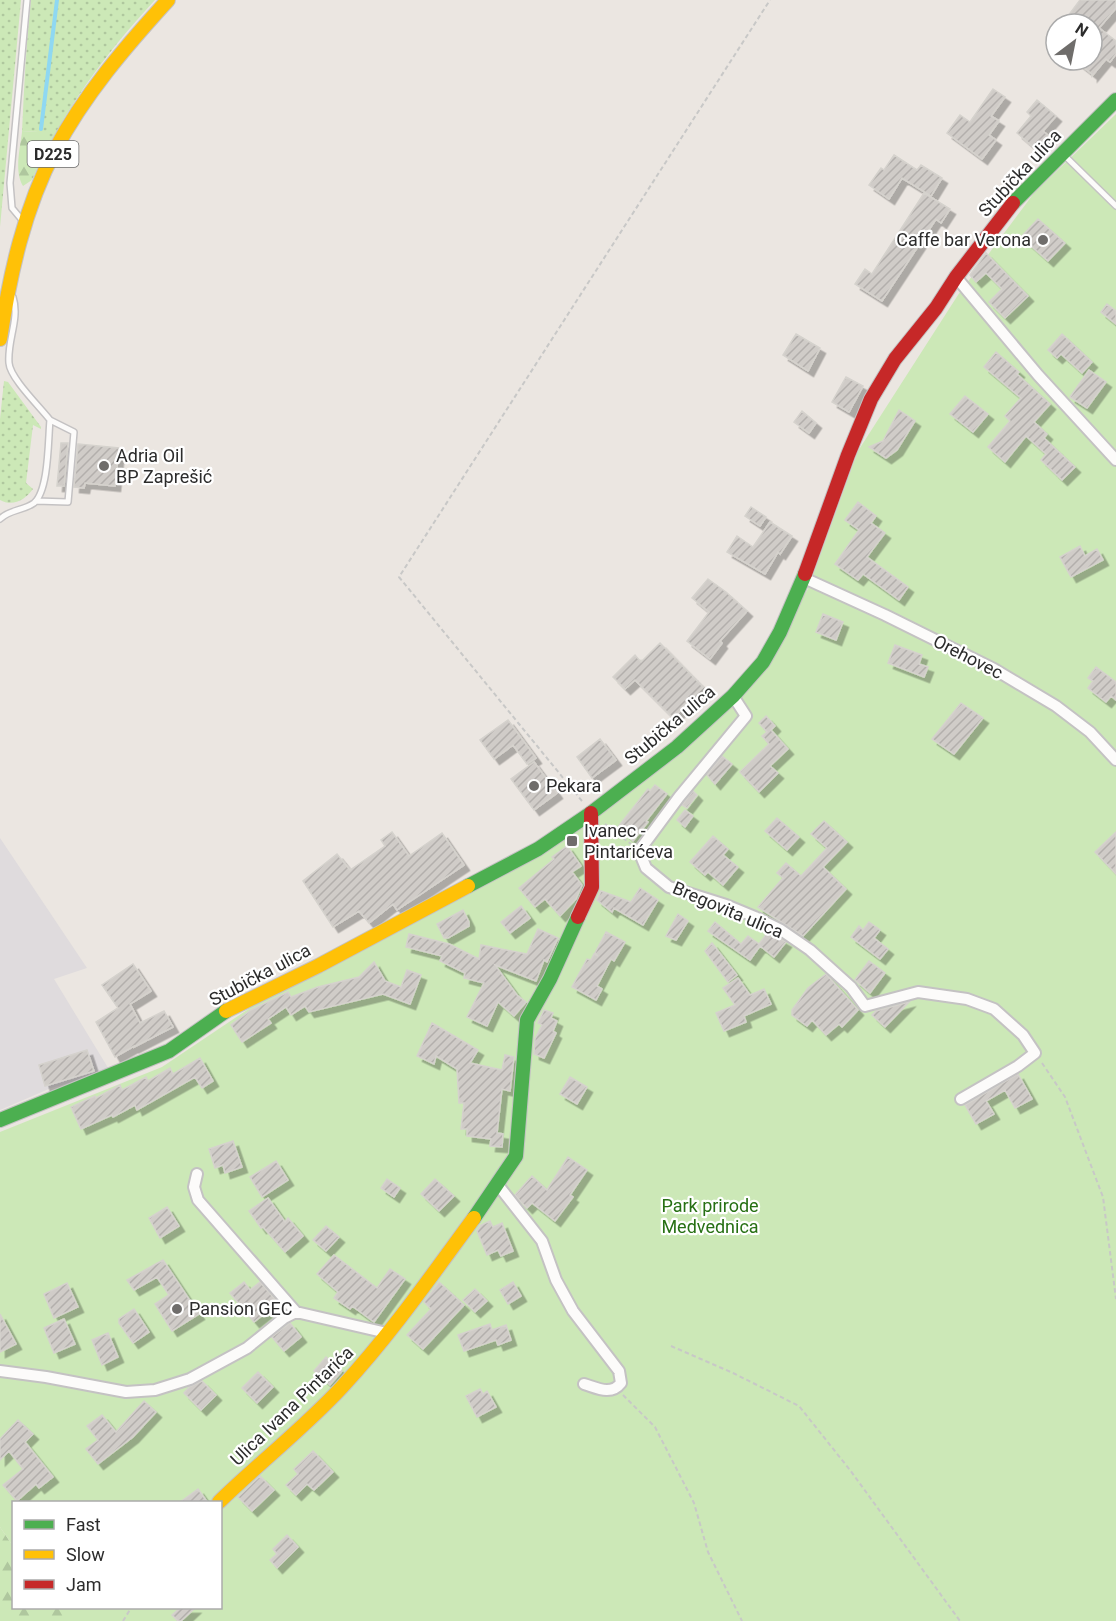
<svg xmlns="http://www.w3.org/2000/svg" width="1116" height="1621" font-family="Roboto,sans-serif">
<defs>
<pattern id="grass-dots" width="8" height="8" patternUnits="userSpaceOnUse" patternTransform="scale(1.5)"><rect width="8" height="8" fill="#cce8b7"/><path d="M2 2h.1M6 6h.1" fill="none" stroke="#afc79e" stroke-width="1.8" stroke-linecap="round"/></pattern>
<pattern id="forest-firs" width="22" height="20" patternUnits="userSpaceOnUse" patternTransform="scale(1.5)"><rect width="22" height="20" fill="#cce8b7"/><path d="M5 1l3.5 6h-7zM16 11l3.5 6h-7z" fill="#afc79e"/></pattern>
<pattern id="building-hatch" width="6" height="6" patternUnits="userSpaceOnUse" patternTransform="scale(1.5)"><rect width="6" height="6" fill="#d0ccc8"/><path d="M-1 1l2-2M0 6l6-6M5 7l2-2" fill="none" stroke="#b3afac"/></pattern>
<filter id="shadow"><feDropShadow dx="5.5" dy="5.5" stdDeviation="0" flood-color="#0004"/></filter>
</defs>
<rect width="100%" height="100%" fill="#ebe6e1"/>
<!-- industrial -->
<path fill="#dfdbdd" d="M0,838L87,968L54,979L110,1071L51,1088L0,1110Z"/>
<!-- grass -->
<path fill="url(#grass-dots)" d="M0,0H21L0,227Z
M31,0H155C105,54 62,112 32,180L27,178L35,161L38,131L22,132C24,88 26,44 31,0Z
M4,381L8,382L41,427V429L33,425L26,483L33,489C25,500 13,507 0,500V419Z"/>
<!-- forest -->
<path fill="url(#forest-firs)" d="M38,131L47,140L28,177L32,180L23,186C14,171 20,149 22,132Z
M0,1527L13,1546L14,1608H119L110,1621H0Z"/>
<!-- park -->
<path fill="#cce8b7" d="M1116,114V1621H85L72,1608H220V1502H14L13,1546L0,1527V1132L162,1067L308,969L517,860L677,747L767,653L808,589L858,451L958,295L1034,193Z"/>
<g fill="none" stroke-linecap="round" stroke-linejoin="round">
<!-- stream -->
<path stroke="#8fd8f2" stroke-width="4" d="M41,129L57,0"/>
</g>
<!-- building -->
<path fill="url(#building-hatch)" stroke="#d5d2cd" stroke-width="1.5" filter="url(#shadow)" d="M1080,0H1116V8L1099,28L1116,41V54L1110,62L1106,59L1092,76V74L1074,60H1092V24H1062Z
M993,89L1005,97L991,116L999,121L989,135L996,140L982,159L947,133L960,115L970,122Z
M1037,100L1056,116L1043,131L1050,137L1038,151L1017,133L1031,116L1027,112Z
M894,155L917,170L921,165L942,178L931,196L902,178L889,199L869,185L881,168L884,170Z
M924,193L950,209L941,223L936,219L882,301L855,284L865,269L872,274Z
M1038,219L1065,243L1048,261L1021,237Z
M986,253L1028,296L1005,318L989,302L1002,289L986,273L976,282L970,275Z
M1107,304L1116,311V324L1101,312Z
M796,334L820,348L808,371L783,355Z
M1062,334L1092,362L1082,373L1061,354L1057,358L1048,350Z
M996,352L1019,372L1017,374L1050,404L1034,422L1047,434L1044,438L1075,467L1062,480L1041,460L1046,454L1026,436L1005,462L988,447L1010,421L1005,416L1021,398L984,367Z
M1089,370L1106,382L1087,408L1070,397Z
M846,377L863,386L849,412L832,402Z
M965,396L988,414L973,432L950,414Z
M899,410L915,421L897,450L886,458L869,447L883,441Z
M802,411L816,423L809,433L794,422Z
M61,443H68L64,486H57Z
M78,444L119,448L115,486L85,483L84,488L74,487Z
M858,502L876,516L871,523L885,533L867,557L908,587L899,600L863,574L858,580L835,564L859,530L845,520Z
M751,507L766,517L760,526L745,516Z
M770,522L792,536L780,554L778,552L765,574L727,552L737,536L753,547Z
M1080,546L1085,556L1097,549L1103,560L1071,577L1060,557Z
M708,579L726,592L747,611L720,641L722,643L710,659L687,641L709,612L692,598Z
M823,614L843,622L836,640L816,632Z
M660,643L703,687L684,705L685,706L673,718L635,680L625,689L613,677L635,655L641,662Z
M895,645L922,655L919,664L928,667L924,677L888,663Z
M1096,667L1116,682V700L1111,696L1106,702L1088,688L1093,681L1088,678Z
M961,703L983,718L954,754L932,739Z
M766,716L775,726L771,730L788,749L770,766L778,773L759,792L740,772L769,744L762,736L767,732L759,723Z
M508,720L536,758L527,764L513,745L494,759L480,740Z
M600,739L616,760L592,778L577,757Z
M722,756L732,764L715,784L707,775Z
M534,762L557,793L534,810L511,779Z
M655,785L667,794L646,821L648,822L633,841L618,827L648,789L650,791Z
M693,791L697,795L687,808L682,805Z
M685,810L693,816L685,827L677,820Z
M777,818L799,837L787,850L765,831Z
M824,821L847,842L823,867L846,889L803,936L758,907L783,878L777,873L786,863L801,876L827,848L811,834Z
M392,832L409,856L442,833L464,865L397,910L393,904L369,923L359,911L333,927L303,881L337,854L350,870L385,846L381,840Z
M1116,832V874L1095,852Z
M713,836L728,849L723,855L738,867L723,885L708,872L705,875L690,862Z
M567,846L581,866L572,872L582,885L576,899L560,916L545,899L535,907L519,888L554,859L552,857Z
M640,888L658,900L643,925L614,908L612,912L597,900L601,891L631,902Z
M521,906L530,918L510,933L501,922Z
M463,910L469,922V926L448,938H444L437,924Z
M678,914L688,921L676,940L666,936Z
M715,922L741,944L748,936L759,944L768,932L786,942L774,957L760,946L750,960L708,931Z
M869,922L880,930L874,938L888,949L880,959L851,937L859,926L863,930Z
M538,929L558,938L547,962L544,960L536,981L495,965L517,995L526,1002L514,1016L498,1002L487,1026L467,1017L484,983L464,978L465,973L440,961L442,956L406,947L409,934L449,944L479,959L481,945L527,954Z
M606,932L625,942L614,961L611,959L597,986L602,989L596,1000L572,987L587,959L591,960L594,954L598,956L595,953Z
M712,943L737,975L728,982L705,951Z
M869,961L885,973L870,993L855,980Z
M374,962L385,981L401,987L407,970L421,975L410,1004L383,994L309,1012L305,1006L291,1015L286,1007L268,1019L271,1023L242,1042L231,1025L251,1010L288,992L291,997L318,987L359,977Z
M133,964L151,991L130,1004L140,1023L164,1011L173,1027L134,1047V1046L115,1057L96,1022L118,1008L102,985Z
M826,974L858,1010L842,1027L839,1024L826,1035L812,1020L807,1026L792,1015V1010L808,988Z
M738,978L750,995L764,989L771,1004L744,1016L746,1022L724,1031L716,1013L735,1005L723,988Z
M909,1002L885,1027L872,1015L876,1011Z
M544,1010L553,1013L551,1018L557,1021L553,1031L556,1033L544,1058L534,1054L535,1039L542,1025L538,1023Z
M432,1023L478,1050L470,1063L502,1070L505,1055L514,1057L510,1091L502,1089L497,1133L503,1134L502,1147L490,1146L491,1139L467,1136V1129H461L464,1103H459L457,1069L436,1056L434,1064L417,1056Z
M87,1050L94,1071L45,1086L39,1065Z
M200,1058L213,1081L202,1088L195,1077L137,1110L135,1105L113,1117L112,1115L81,1129L71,1107L95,1096L96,1098L120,1085L122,1090L146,1077L148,1081L170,1068L173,1074Z
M1018,1074L1032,1099L1015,1108L1005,1090L986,1101L994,1114L976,1124L965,1105Z
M570,1077L587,1087L577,1104L560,1094Z
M233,1141L242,1167L225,1173L223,1165L215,1168L209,1149Z
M568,1157L587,1170L570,1195L573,1197L555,1221L532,1203L527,1208L521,1202L515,1195L532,1176L547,1190Z
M276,1161L288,1180L262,1197L250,1177Z
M387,1179L400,1188L394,1197L381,1188Z
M435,1179L454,1196L439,1211L421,1194Z
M268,1198L285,1222L288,1218L303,1236L285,1252L263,1227L261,1228L249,1211Z
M167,1207L179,1226L160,1238L149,1218Z
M490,1221L493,1227L502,1223L513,1251L501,1256L498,1250L487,1255L477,1231L481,1225Z
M326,1226L339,1237L326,1251L313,1240Z
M334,1255L377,1288L390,1269L405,1279L374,1322L352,1306L350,1309L334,1298L338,1292L317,1274Z
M163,1260L199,1314L172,1331L155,1304L169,1295L157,1277L134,1290L127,1280Z
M244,1282L250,1290L260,1282L278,1303L254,1322L230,1293Z
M439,1282L464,1305L423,1349L407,1335L431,1309L424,1302Z
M513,1282L521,1296L508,1304L500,1290Z
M67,1283L78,1307L54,1318L44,1294Z
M475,1289L487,1301L475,1312L463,1300Z
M134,1309L149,1332L133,1343L119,1323V1319Z
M0,1314L16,1344L0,1352Z
M64,1319L75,1344L54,1353L44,1328Z
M290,1323L301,1337L284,1351L272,1337Z
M490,1324L492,1330L506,1325L511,1340L498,1345L496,1340L464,1351L458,1335Z
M108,1333L118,1357L102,1365L92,1340Z
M326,1357L342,1371L330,1385L314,1371Z
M258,1372L273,1387L257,1403L242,1388Z
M202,1381L216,1395L201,1410L184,1393L189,1387Z
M480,1389L483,1394L487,1391L496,1407L477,1417L466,1396Z
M144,1401L156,1412L133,1437L98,1464L86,1449L98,1440L87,1426L102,1415L116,1432Z
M18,1420L33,1434L25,1442L53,1477L39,1488L36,1484L17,1501L3,1485L23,1469L9,1451L0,1460V1439Z
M313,1451L333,1472L314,1490L307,1484L296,1495L286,1485L298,1474L294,1469Z
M260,1476L274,1490L252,1511L238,1497Z
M198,1489L208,1503H179Z
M287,1535L298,1547L277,1568L270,1560L277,1554L273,1549Z
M180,1608H195L181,1621H178L172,1615Z"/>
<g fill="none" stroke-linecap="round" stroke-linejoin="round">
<!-- lane casing -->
<g stroke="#c4c2c3" stroke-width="8">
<path id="lane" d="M1063,154L1116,206
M22,220L12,208L10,183L27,0
M36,501L68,502L74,432L50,420
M0,519C10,509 23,511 34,503C49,490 48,440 50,420C40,407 10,378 9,363C7,340 20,319 13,297"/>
</g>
<!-- street casing -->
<g stroke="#c4c2c3" stroke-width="14">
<path id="street" d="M956,277L1038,375L1116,460
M804,578L885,615L994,669L1056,706L1090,732L1116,760
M733,696L746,716L679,797L639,851L646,868L669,887L726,905L755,917L781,930L810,950L851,987L865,1006L918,992L967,999L994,1009L1023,1035L1035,1053L1018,1066L961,1099
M197,1174L194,1187L198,1200L296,1312
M498,1185L542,1241L556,1280L573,1311L619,1371L621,1383C611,1396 597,1388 584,1384
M0,1371L46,1377L126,1392L155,1390L190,1379L247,1348L284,1318L296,1312L387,1333"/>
</g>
<!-- fast casing -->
<g stroke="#c4c2c3" stroke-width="16">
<path id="fast" d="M1013,203L1116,100
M468,886L538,849L591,813L677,747L733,696L763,662L780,632L805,574
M0,1120L169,1051L226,1011
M474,1218L516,1156L527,1020L550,979L578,917"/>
</g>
<!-- slow casing -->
<g stroke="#c4c2c3" stroke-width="16">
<path id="slow" d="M0,339C10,274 24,209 55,150C84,95 126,46 168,0
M226,1011L318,966L468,886
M219,1502C259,1463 304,1428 342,1387C391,1334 432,1275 474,1218"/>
</g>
<!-- jam casing -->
<g stroke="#c4c2c3" stroke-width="16">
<path id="jam" d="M805,574L848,455L871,399L895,359L936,308L956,277L1013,203
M578,917L592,887L591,813"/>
</g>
<!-- path -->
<path stroke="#c8c8c7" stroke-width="2" stroke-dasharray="4.5 3" stroke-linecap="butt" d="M582,801L399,577L770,0
M605,824L631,844
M1042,1063L1065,1097L1103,1197L1116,1299
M671,1346L733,1373L799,1406L850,1470L960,1621
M623,1395L655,1427L694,1503L708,1552L742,1621
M123,1621L131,1608"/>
<!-- lane -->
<use href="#lane" stroke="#fcfbfa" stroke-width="5"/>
<!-- street -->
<use href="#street" stroke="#fcfbfa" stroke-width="10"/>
<!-- fast -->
<use href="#fast" stroke="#4caf50" stroke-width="14"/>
<!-- slow -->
<use href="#slow" stroke="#ffc107" stroke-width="14"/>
<!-- jam -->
<use href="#jam" stroke="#c62828" stroke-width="14"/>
</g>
<!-- markers -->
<g fill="#6f6d6b" stroke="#fff" stroke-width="2">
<circle cx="1043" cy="240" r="6"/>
<circle cx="104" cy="466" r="6"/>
<circle cx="534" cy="786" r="6"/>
<rect x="566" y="835" width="12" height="12" rx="3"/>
<circle cx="177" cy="1309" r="6"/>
</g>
<g text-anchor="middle" stroke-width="4.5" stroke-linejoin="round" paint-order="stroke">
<!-- shield labels -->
<rect fill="#fff" stroke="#6b6b6b" stroke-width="1.5" x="27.5" y="141" width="51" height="26" rx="4.5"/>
<g font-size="16" font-weight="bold" fill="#2c2c2c">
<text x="53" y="160">D225</text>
</g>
<!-- street labels -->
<g font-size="18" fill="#2c2c2c" stroke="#fff">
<text transform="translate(1020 173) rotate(-47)" y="6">Stubička ulica</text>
<text transform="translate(968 657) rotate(27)" y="6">Orehovec</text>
<text transform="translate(670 725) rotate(-40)" y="6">Stubička ulica</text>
<text transform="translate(728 910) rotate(23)" y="6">Bregovita ulica</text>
<text transform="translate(260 975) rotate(-28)" y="6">Stubička ulica</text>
<text transform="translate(292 1406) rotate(-44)" y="6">Ulica Ivana Pintarića</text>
</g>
<!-- poi labels -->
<g font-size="18" fill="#2c2c2c" stroke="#fff" text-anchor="start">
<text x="1031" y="246" text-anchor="end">Caffe bar Verona</text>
<text x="116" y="462">Adria Oil<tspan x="116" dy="21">BP Zaprešić</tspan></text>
<text x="546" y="792">Pekara</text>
<text x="584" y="837">Ivanec -<tspan x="584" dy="21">Pintarićeva</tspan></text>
<text x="189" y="1315">Pansion GEC</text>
</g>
<!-- park labels -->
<g font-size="18" fill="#277014" stroke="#fff">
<text x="710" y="1212">Park prirode<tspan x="710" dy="21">Medvednica</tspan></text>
</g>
</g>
<!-- legend -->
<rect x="12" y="1501" width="210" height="108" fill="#ffffff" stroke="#ababab" stroke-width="1.5"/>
<rect x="24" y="1520" width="30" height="9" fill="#4caf50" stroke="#ababab" stroke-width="1.5"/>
<text x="66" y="1531" font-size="18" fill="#2c2c2c">Fast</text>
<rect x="24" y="1550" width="30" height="9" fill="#ffc107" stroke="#ababab" stroke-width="1.5"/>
<text x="66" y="1561" font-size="18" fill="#2c2c2c">Slow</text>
<rect x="24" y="1580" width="30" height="9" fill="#c62828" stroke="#ababab" stroke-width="1.5"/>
<text x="66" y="1591" font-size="18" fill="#2c2c2c">Jam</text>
<!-- north arrow -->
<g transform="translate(1074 42) rotate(32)"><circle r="28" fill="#ffffff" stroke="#ababab" stroke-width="1.5"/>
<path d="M0-4.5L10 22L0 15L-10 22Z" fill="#6f6d6b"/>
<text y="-9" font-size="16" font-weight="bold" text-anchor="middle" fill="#2c2c2c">N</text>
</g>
</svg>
